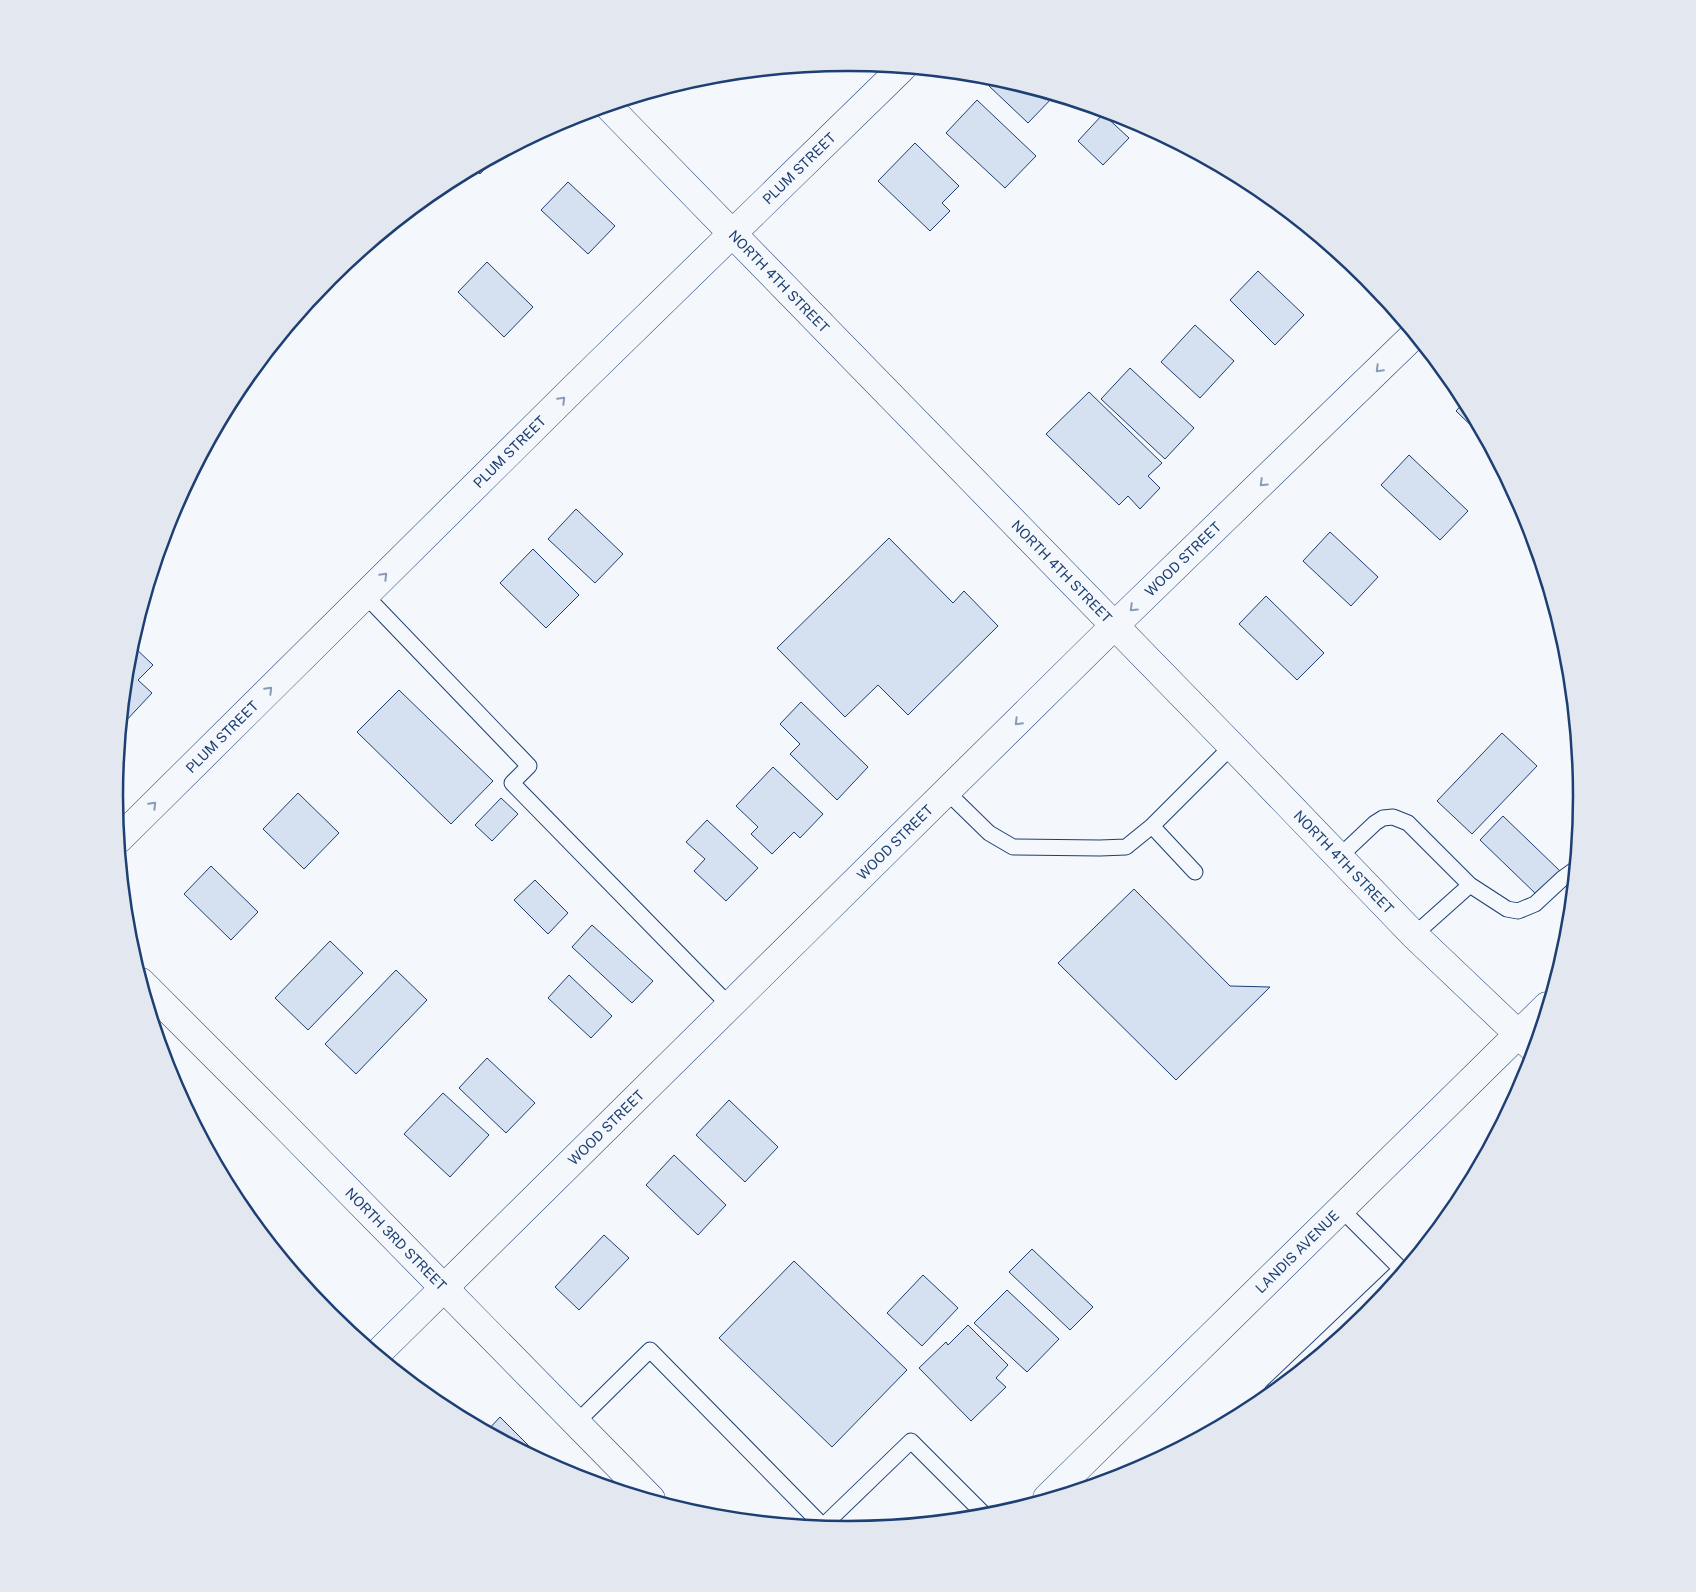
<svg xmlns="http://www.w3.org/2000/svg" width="1696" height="1592" font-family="'Public Sans',sans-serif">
<rect width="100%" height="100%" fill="#f4f7fb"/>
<!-- building -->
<path fill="#d5e0f0" stroke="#1d3f73" d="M996,78L1054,96L1028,123L989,86Z
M977,100L1036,156L1005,188L946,133Z
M1103,114L1129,138L1103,165L1078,141Z
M915,143L959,186L942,203L950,211L930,231L878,181Z
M496,156L480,174L474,168Z
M568,182L615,226L588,254L541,210Z
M487,262L533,307L504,337L458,292Z
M1258,271L1304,315L1275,345L1230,300Z
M1195,325L1234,361L1200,398L1161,362Z
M1130,368L1194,428L1165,459L1101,399Z
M1089,392L1162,463L1148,476L1160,488L1140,509L1128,496L1119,505L1046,434Z
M1465,401L1485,439L1456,411Z
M1409,455L1468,511L1440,540L1381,485Z
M576,509L623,554L595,583L548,539Z
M1330,532L1378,577L1351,606L1303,561Z
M889,538L953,603L964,591L998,626L908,715L878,685L845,717L777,648Z
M533,549L579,595L546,628L500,583Z
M1266,596L1324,653L1297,680L1239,624Z
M131,644L153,665L138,680L152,693L122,725L129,653Z
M399,690L493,781L451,824L357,732Z
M801,702L868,767L837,800L790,754L800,744L780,724Z
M1502,733L1537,766L1472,834L1437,801Z
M773,767L823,814L800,838L794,832L772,854L751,834L758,827L736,806Z
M298,793L339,833L304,869L263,829Z
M501,798L518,814L492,841L475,825Z
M1503,816L1560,871L1537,895L1480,840Z
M707,820L758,868L726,901L694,871L705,859L686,842Z
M211,866L258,912L231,940L184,894Z
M535,880L568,913L548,934L514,900Z
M1134,889L1230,986L1270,987L1176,1080L1058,963Z
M592,925L653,981L632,1003L572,947Z
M330,941L363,973L308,1030L275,998Z
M396,970L427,1000L356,1074L325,1044Z
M569,975L612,1016L591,1038L548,998Z
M487,1058L535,1103L506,1133L459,1088Z
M443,1093L489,1135L450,1177L404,1134Z
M729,1100L778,1147L745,1182L696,1135Z
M674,1155L726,1205L698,1235L646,1185Z
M233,1194L263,1223L258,1228L238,1203Z
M604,1235L629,1258L579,1310L555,1287Z
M1032,1249L1093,1307L1070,1330L1009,1272Z
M794,1261L907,1370L832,1447L719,1338Z
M923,1275L958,1308L922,1346L887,1313Z
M1007,1290L1059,1339L1027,1372L974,1323Z
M968,1325L1008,1365L996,1378L1006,1387L971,1421L919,1368L946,1342L948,1345Z
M500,1417L544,1461L487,1431Z"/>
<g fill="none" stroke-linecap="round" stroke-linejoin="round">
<!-- service casing -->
<g stroke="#1d3f73" stroke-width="17">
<path id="service" d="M365,595L529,766L512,783L730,1006
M947,792L989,833L1013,847L1100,848L1126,847L1152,826L1232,746
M1152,826L1195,872
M1339,857L1375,823L1383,818L1393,817L1408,823L1470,885L1414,935
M1470,885L1507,909L1518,911L1535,904L1563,878L1574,870
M1341,1209L1403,1271
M1272,1392L1401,1269
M576,1423L650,1350L823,1526L911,1441L986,1516"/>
</g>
<!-- minor casing -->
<g stroke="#1d3f73" stroke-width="29">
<g id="minor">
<path id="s1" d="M608,106L1232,746L1414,935L1534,1049"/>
<path id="s2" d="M119,839L573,389L902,68"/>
<path id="s3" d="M141,982L280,1121L651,1499"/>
<path id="s4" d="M377,1354L1114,626L1414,335"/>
</g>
</g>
<!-- primary casing -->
<g stroke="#1d3f73" stroke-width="29">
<g id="primary">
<path id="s5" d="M1047,1498L1547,1006"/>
</g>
</g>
<!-- service -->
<use href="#service" stroke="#f4f7fb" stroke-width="15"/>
<!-- minor -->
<use href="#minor" stroke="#f4f7fb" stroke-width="28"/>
<!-- primary -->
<use href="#primary" stroke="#f4f7fb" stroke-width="28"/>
</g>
<!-- one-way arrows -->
<defs><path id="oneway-chevron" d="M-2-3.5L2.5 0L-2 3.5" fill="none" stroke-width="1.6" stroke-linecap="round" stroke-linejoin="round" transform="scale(1.25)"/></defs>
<g stroke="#889bb7">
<use href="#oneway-chevron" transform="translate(1379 369) rotate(135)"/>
<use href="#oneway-chevron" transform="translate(562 400) rotate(-45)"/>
<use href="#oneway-chevron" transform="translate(1263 483) rotate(136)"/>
<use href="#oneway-chevron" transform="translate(384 576) rotate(-45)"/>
<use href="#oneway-chevron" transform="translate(1133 608) rotate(136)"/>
<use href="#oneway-chevron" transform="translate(269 690) rotate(-45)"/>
<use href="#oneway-chevron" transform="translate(1018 722) rotate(135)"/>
<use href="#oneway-chevron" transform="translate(153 805) rotate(-45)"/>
</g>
<g text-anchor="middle" stroke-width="4" stroke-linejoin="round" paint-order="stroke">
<!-- street labels -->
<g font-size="14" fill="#1d3f73" stroke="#f4f7fb">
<text dy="5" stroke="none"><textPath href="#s2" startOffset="955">PLUM STREET</textPath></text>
<text dy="5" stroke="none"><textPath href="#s1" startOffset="245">NORTH 4TH STREET</textPath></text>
<text dy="5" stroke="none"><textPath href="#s2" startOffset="550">PLUM STREET</textPath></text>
<text dy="5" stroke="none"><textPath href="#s4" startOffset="1132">WOOD STREET</textPath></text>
<text dy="5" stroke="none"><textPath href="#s1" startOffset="650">NORTH 4TH STREET</textPath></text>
<text dy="5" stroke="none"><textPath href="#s2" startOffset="145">PLUM STREET</textPath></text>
<text dy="5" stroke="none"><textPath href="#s4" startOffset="728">WOOD STREET</textPath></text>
<text dy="5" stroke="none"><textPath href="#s1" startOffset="1055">NORTH 4TH STREET</textPath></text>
<text dy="5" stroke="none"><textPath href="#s4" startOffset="322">WOOD STREET</textPath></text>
<text dy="5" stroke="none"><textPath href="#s3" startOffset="362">NORTH 3RD STREET</textPath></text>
<text dy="5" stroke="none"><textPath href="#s5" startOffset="351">LANDIS AVENUE</textPath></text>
</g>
</g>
<!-- crop -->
<path d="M0 0H1696V1592H0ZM123 796a725 725 0 1 1 1450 0a725 725 0 1 1-1450 0Z" fill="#e3e8f0" fill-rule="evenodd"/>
<path fill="none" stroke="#1d3f73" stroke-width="2.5" d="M123 796a725 725 0 1 1 1450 0a725 725 0 1 1-1450 0Z"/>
</svg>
